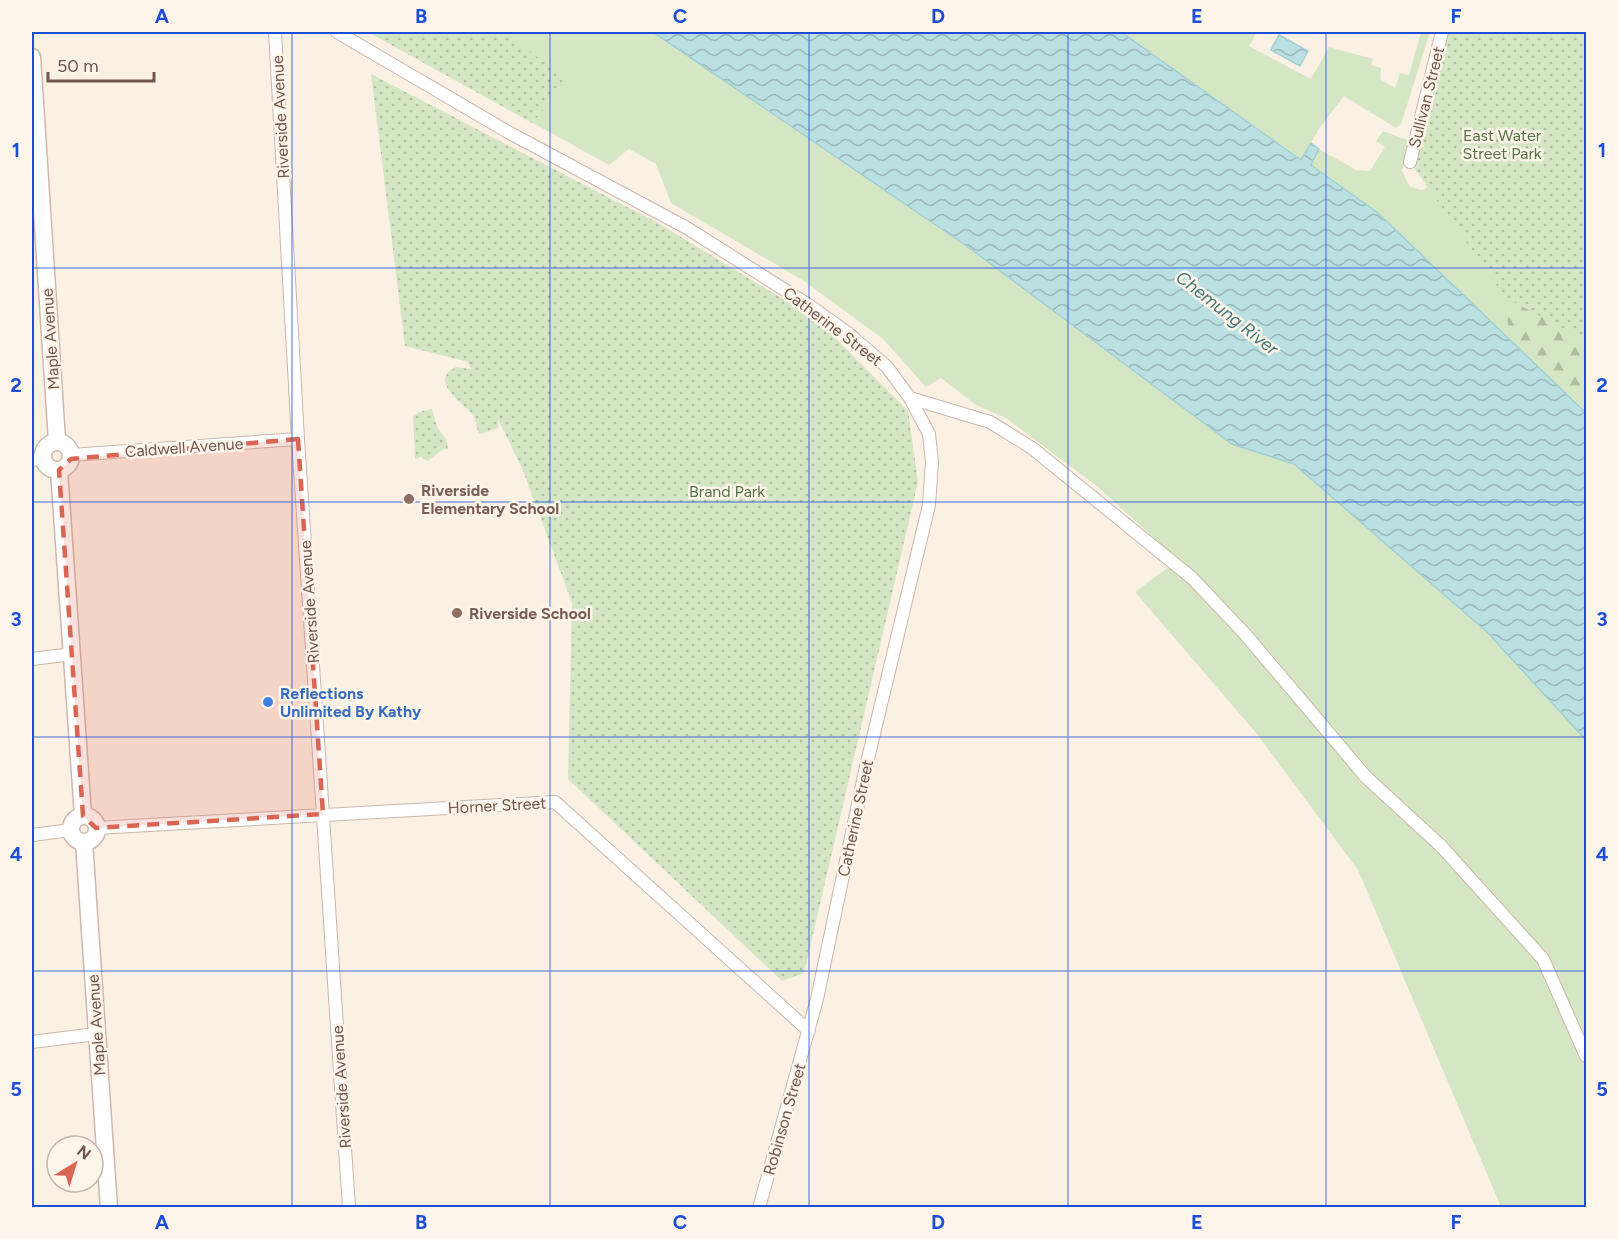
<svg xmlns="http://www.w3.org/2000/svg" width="1618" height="1239" font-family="Figtree,sans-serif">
<defs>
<pattern id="forest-firs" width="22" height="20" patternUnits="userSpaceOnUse" patternTransform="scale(1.5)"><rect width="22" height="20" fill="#d5e6c4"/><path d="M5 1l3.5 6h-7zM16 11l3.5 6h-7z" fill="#b1bda1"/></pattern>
<pattern id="park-dots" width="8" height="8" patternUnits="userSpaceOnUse" patternTransform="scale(1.5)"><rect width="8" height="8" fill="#d5e6c4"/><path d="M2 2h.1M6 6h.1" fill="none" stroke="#b1bda1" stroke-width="1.8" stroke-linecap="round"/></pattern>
<pattern id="water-waves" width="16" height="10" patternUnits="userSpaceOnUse" patternTransform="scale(1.5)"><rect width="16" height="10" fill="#bae0e2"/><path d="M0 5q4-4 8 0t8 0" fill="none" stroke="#9cb8b9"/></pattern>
</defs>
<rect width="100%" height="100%" fill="#faf0e4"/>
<!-- grass -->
<path fill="#d5e6c4" d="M368,32H653L968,247L1232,444L1294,464L1487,632L1586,740V1207H1501L1358,870L1257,734L1135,592L1178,560L1098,487L1006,418L976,405L941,378L926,387L883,339L804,281L671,203L656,164L629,149L609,165Z
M1121,32H1257L1249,46L1311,79L1329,47L1373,59L1371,65L1381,68L1380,79L1395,88L1400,73L1409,75L1421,32H1430L1401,124L1396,128L1344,96L1318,130L1302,160Z
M1383,131L1410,141L1402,171L1410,187L1422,190L1437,182L1586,305V413L1378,213L1311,165L1319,149L1356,170L1370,171L1385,147L1376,141Z"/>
<!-- forest -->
<path fill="url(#forest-firs)" d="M1529,301L1586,337V401L1509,330L1506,309Z"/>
<!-- park -->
<path fill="url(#park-dots)" d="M368,32H505L568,80L532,123Z
M1442,32H1586V341L1505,297L1410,162Z
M371,74L658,223L816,319L908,411L918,482L804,973L782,981L568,779L572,603L522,468L498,419V428L481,434L478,433C477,426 476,420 472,414C464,403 427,381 456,367L471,369L468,362L405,346Z
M432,409L437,427L446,439L448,449L442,450L428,461L421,457L415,459L413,417L419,412Z"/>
<!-- water -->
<path fill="url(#water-waves)" stroke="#a1cfd3" stroke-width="1.5" d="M653,32H1121L1301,160L1311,143L1319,149L1311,165L1378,213L1586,413V740L1487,632L1294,464L1232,444L968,247Z
M1279,35L1308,51L1300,66L1271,50Z"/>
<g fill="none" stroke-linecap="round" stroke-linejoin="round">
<!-- street casing -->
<g stroke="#cab7ab" stroke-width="14">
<path id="street" d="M275,32L298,439L349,1208
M337,32L508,132L687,228L807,304L849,334L887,367L910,398L929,434L932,462L929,505L865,771L817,999L759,1208
M1410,162L1442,32
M910,398L990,422L1032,448L1192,578L1245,634L1366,777L1441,846L1543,959L1586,1056
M71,455L298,439
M32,460L43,458
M32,659L72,654
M96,828L555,802L809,1031
M32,835L71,830
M32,1042L96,1034"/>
</g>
<!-- secondary casing -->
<g stroke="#cfb8ac" stroke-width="19">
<path id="secondary" d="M32,57L57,441
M43 456a14 14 0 1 1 28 0a14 14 0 1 1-28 0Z
M59,470L83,816
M71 829a13 13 0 1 1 26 0a13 13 0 1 1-26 0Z
M84,842L109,1208"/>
</g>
<!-- street -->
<use href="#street" stroke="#fff" stroke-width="12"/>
<!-- secondary -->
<use href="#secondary" stroke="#fff" stroke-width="16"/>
</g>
<!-- marked area -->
<path fill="#db6553" fill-opacity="0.2" stroke="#db6553" stroke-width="4.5" stroke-dasharray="12 8" stroke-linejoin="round" d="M298,439L323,814L96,828L83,816L59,470L71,459Z"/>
<!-- grid -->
<path fill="none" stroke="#1d4ed8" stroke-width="1.5" stroke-opacity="0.55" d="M292,32V1208M550,32V1208M809,32V1208M1068,32V1208M1326,32V1208M32,268H1586M32,502H1586M32,737H1586M32,971H1586"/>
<!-- markers -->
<g fill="#8d6e63" stroke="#fdf4ea" stroke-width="2">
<circle cx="409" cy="499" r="6"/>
<circle cx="457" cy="613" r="6"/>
</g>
<circle fill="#3f7fe0" stroke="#fdf4ea" stroke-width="2" cx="268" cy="702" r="6"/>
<g text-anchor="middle" stroke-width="5" stroke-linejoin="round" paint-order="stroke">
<!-- street labels -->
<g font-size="16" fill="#70564c" stroke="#fdf4ea">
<text transform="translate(1426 97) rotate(-76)" y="6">Sullivan Street</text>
<text transform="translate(280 117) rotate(-93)" y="6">Riverside Avenue</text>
<text transform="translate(833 326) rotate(37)" y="6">Catherine Street</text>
<text transform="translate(50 339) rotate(-94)" y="6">Maple Avenue</text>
<text transform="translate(184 447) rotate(-4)" y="6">Caldwell Avenue</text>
<text transform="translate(309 602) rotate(-94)" y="6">Riverside Avenue</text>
<text transform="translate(497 805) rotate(-3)" y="6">Horner Street</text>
<text transform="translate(855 818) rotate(-78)" y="6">Catherine Street</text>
<text transform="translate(96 1025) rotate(-94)" y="6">Maple Avenue</text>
<text transform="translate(341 1087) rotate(-94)" y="6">Riverside Avenue</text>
<text transform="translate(784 1119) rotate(-74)" y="6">Robinson Street</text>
</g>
<!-- park labels -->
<g font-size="16" fill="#577645" stroke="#fdf4ea">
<text x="1502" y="141">East Water<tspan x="1502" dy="18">Street Park</tspan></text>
<text x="727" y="497">Brand Park</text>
</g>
<!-- education labels -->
<g font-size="16" font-weight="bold" fill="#785e54" stroke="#fdf4ea" text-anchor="start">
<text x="421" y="496">Riverside<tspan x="421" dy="18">Elementary School</tspan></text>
<text x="469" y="619">Riverside School</text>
</g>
<!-- shop labels -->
<g font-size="16" font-weight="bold" fill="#366cbe" stroke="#fdf4ea" text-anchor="start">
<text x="280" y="699">Reflections<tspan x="280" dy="18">Unlimited By Kathy</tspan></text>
</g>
<!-- water labels -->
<g font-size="18" font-style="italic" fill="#44777b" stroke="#fdf4ea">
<text transform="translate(1227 313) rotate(38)" y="6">Chemung River</text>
</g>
</g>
<!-- border -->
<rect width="1618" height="1239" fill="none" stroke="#fdf4ea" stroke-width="66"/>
<!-- north arrow -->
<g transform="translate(75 1164) rotate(38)"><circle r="28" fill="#fdf4ea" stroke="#c5b5ab" stroke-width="1.5"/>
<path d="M0-4.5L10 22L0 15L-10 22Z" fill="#db6553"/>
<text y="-9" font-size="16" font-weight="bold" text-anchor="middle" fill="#70564c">N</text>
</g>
<!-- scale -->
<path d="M48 72v9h106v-9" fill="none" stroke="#70564c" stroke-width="3"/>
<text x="57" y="72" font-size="18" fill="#70564c" stroke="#fdf4ea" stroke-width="4.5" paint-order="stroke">50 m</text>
<rect x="33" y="33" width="1552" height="1173" fill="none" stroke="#1d4ed8" stroke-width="2"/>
<g font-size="20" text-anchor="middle" font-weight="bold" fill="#1d4ed8">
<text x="162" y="23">A</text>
<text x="421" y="23">B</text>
<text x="680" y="23">C</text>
<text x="938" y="23">D</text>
<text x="1197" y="23">E</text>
<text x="1456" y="23">F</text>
<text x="16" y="157">1</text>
<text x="1602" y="157">1</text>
<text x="16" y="392">2</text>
<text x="1602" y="392">2</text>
<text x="16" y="626">3</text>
<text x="1602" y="626">3</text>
<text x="16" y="861">4</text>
<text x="1602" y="861">4</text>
<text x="16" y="1096">5</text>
<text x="1602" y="1096">5</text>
<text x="162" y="1229">A</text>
<text x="421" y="1229">B</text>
<text x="680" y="1229">C</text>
<text x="938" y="1229">D</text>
<text x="1197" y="1229">E</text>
<text x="1456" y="1229">F</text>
</g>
</svg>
